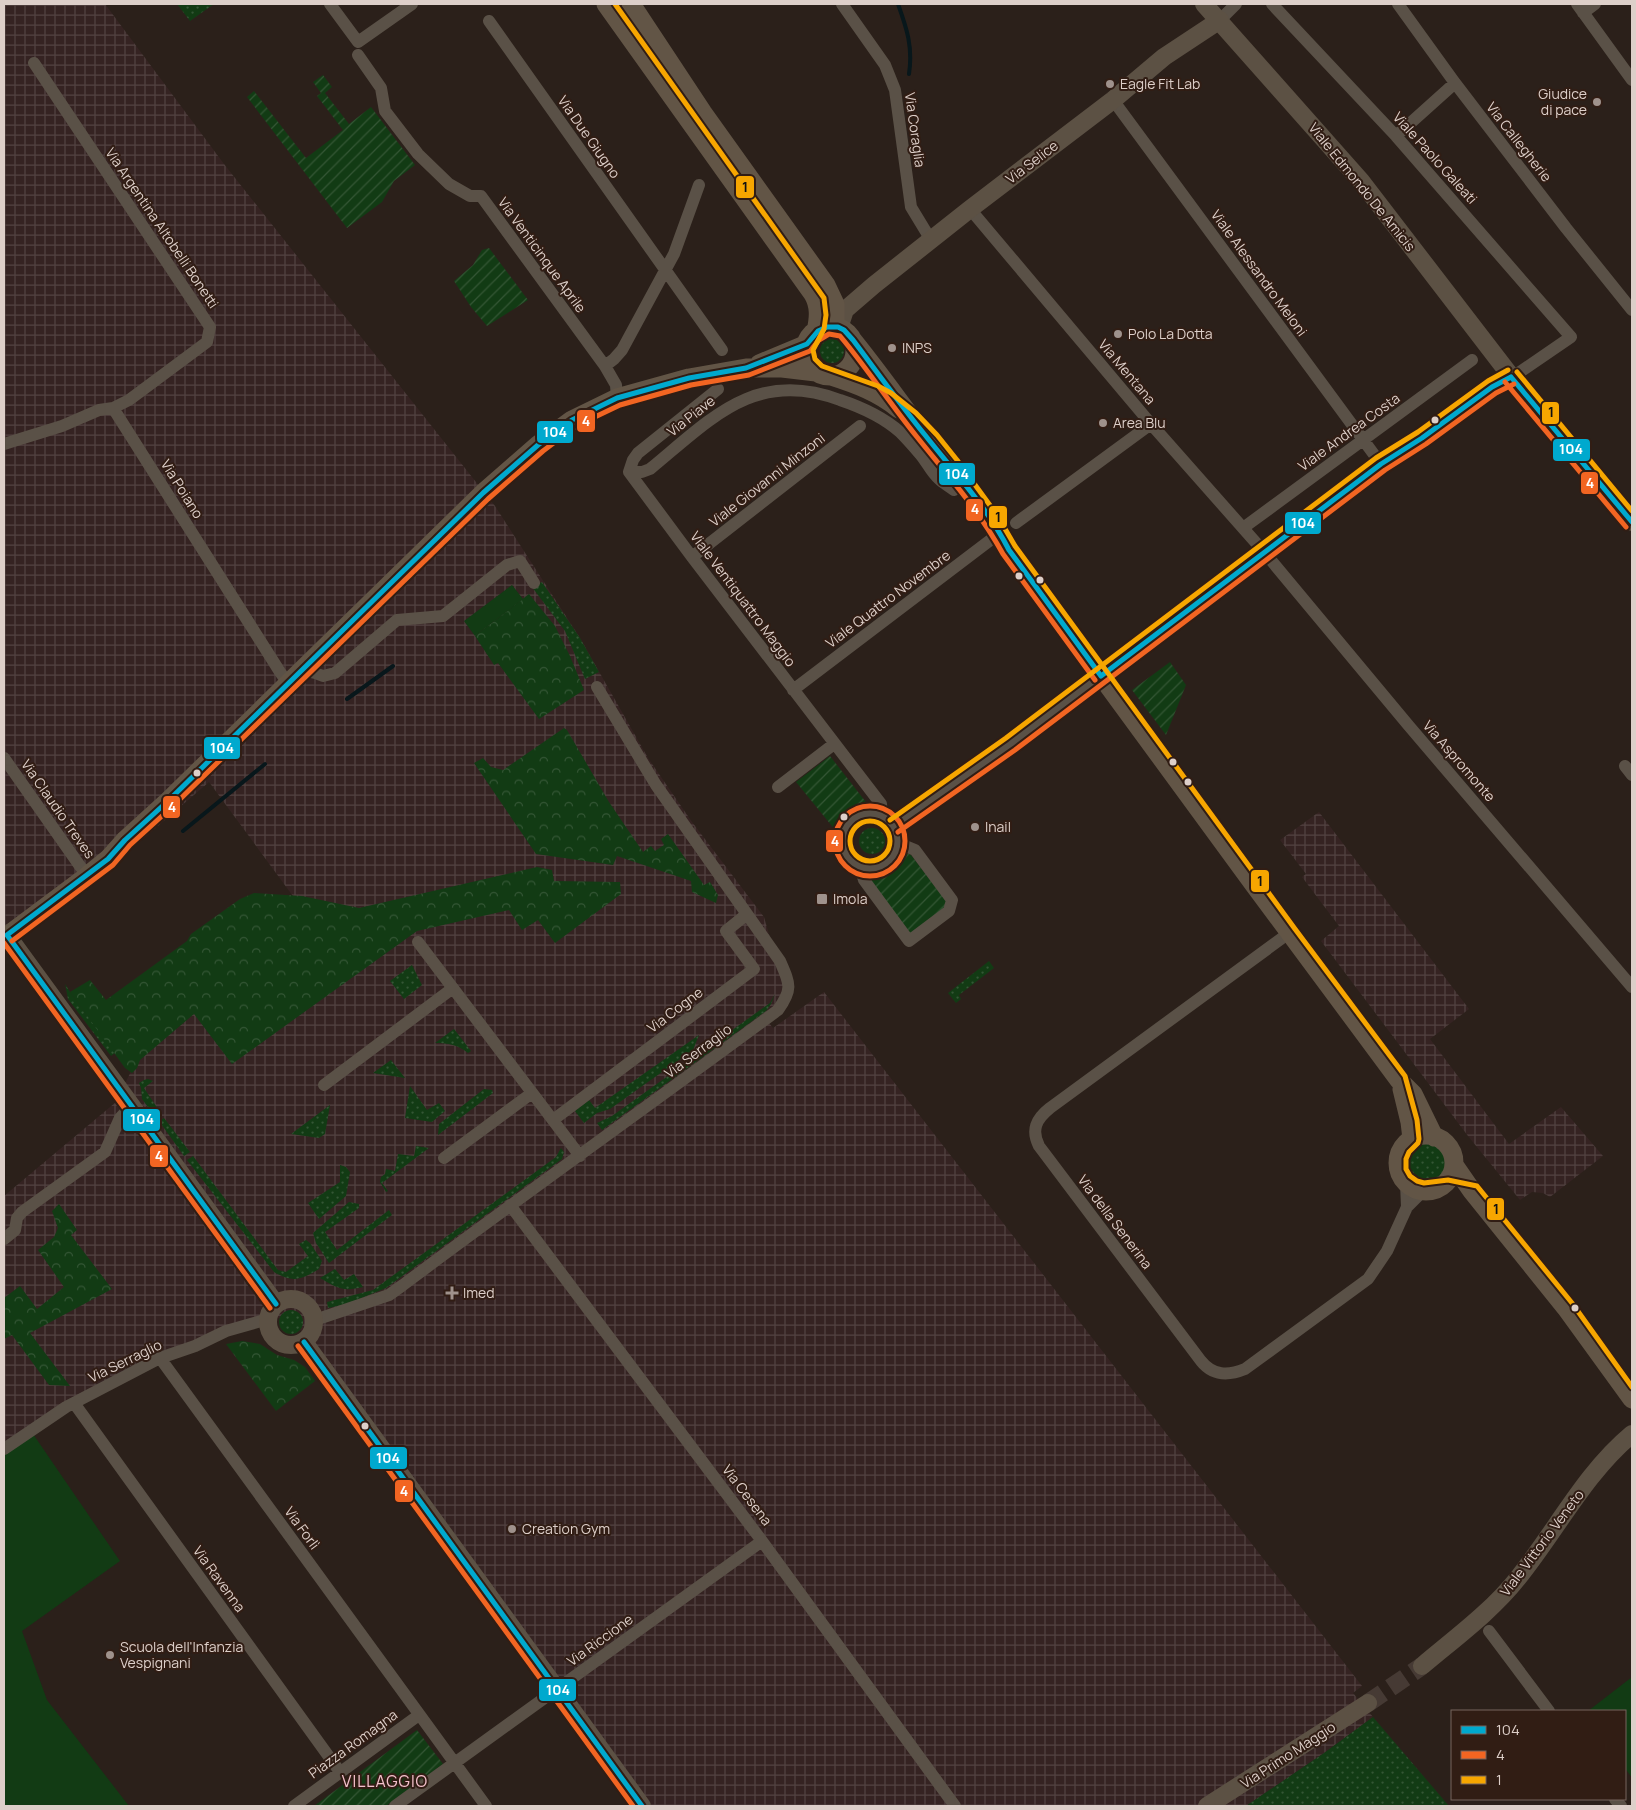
<svg xmlns="http://www.w3.org/2000/svg" width="1636" height="1810" font-family="Manrope,sans-serif">
<defs>
<pattern id="industrial-grid" width="8" height="8" patternUnits="userSpaceOnUse" patternTransform="scale(1.25)"><rect width="8" height="8" fill="#352322"/><path d="M0 4h8M4 0v8" fill="none" stroke="#524241"/></pattern>
<pattern id="grass-dots" width="8" height="8" patternUnits="userSpaceOnUse" patternTransform="scale(1.25)"><rect width="8" height="8" fill="#123b14"/><path d="M2 2h.1M6 6h.1" fill="none" stroke="#345635" stroke-width="1.8" stroke-linecap="round"/></pattern>
<pattern id="park-crowns" width="20" height="18" patternUnits="userSpaceOnUse" patternTransform="scale(1.25)"><rect width="20" height="18" fill="#123b14"/><path d="M2 6a3 3 0 1 1 6 0M12 15a3 3 0 1 1 6 0" fill="none" stroke="#345635"/></pattern>
<pattern id="garden-furrows" width="10" height="10" patternUnits="userSpaceOnUse" patternTransform="scale(1.25)"><rect width="10" height="10" fill="#123b14"/><path d="M-1 1l2-2M0 10L10 0M9 11l2-2" fill="none" stroke="#345635"/></pattern>
</defs>
<rect width="100%" height="100%" fill="#2b201a"/>
<!-- industrial -->
<path fill="url(#industrial-grid)" d="M4,4H105L224,164L495,506L580,638L648,758L692,822L764,917L783,983L784,1004L769,1023L773,1028L824,992L1362,1686L1353,1693L1373,1717L1324,1753L1246,1806H646L434,1506L290,1316L250,1322L175,1348L4,1450V1196L116,1102L137,1059L301,907L209,782L137,844L4,941Z
M1319,812L1469,1009L1430,1039L1509,1144L1561,1107L1603,1156L1550,1197L1543,1193L1532,1192L1520,1200L1468,1136L1321,941L1339,926L1302,877L1306,874L1280,840Z"/>
<!-- grass -->
<path fill="url(#grass-dots)" d="M177,4H214L190,21Z
M820 351a12 12 0 1 1 24 0a12 12 0 1 1-24 0Z
M542,582L580,638L599,672L585,679L565,631L532,587Z
M859 841a13 13 0 1 1 26 0a13 13 0 1 1-26 0Z
M989,961L994,968L959,995L961,999L956,1003L948,993Z
M412,965L422,985L404,999L390,981Z
M65,984L70,992L115,1053L111,1056L68,999Z
M775,994L771,1004L766,1011L602,1130L597,1123L612,1116L770,1003Z
M454,1029L471,1051L468,1053C458,1045 448,1043 435,1043Z
M699,1035L693,1050L610,1109L597,1113L584,1123L575,1111L589,1100L595,1108Z
M391,1060L405,1078L373,1073Z
M148,1079L153,1081L144,1088L162,1115L156,1118L142,1099L141,1088L139,1083L144,1080Z
M410,1086L427,1110L439,1103L445,1111L432,1122L405,1118Z
M484,1089L492,1090L493,1093L438,1135L439,1124Z
M330,1105L325,1134L319,1138L291,1134Z
M164,1118L190,1152L184,1156L159,1121Z
M1406 1162a20 20 0 1 1 40 0a20 20 0 1 1-40 0Z
M416,1146L429,1148L382,1183L388,1191L386,1192L380,1182L381,1177L385,1174L386,1169L395,1171L398,1154L414,1156Z
M561,1148L564,1152L562,1159L386,1288L347,1304L328,1308L327,1302L373,1290L556,1157Z
M193,1156L278,1270L286,1272L308,1256L299,1244L306,1240L310,1243L322,1261L319,1269C301,1280 293,1283 274,1272L187,1160Z
M340,1165L346,1167L350,1172L346,1196L319,1219L308,1203L340,1182Z
M349,1202L359,1204V1208L325,1232L337,1250L389,1210L392,1215L329,1263L316,1243L313,1233Z
M335,1269L344,1280L354,1274L363,1287C343,1292 337,1288 320,1278Z
M279 1322a12 12 0 1 1 24 0a12 12 0 1 1-24 0Z
M1373,1717L1449,1806H1246L1324,1753Z"/>
<!-- park -->
<path fill="url(#park-crowns)" d="M529,594L555,626L570,656L584,690L539,719L498,663L494,665L475,636Z
M564,728L567,730L609,802L643,852L651,846L655,851L664,845L661,839L668,834L704,885L710,882L718,895L716,903L692,892L691,881L617,856L613,865L536,854L474,763L483,758L491,767L503,770Z
M537,867L552,870L554,881L620,882L621,894L555,943L538,920L522,930L509,910L417,931L232,1064L194,1014L140,1060L137,1068L132,1073L125,1068L70,992L90,980L106,1000L187,941L191,934L240,899L254,893L302,896L359,908Z
M59,1204L77,1230L71,1235L112,1289L30,1333L70,1386L49,1385L12,1335L4,1339V1298L20,1286L37,1309L64,1287L38,1250L54,1237L58,1228L52,1211Z
M242,1341L260,1344L277,1355L294,1360L305,1367L315,1381L276,1411L226,1344Z"/>
<!-- garden -->
<path fill="url(#garden-furrows)" d="M323,75L332,87L325,93L349,124L371,107L415,165L394,181L382,202L347,228L247,97L254,91L306,158L343,130L317,96L321,93L313,82Z
M489,248L528,300L487,326L471,307L454,281L473,265L482,250Z
M1170,662L1186,685L1166,735L1132,690Z
M830,756L869,806C854,809 844,818 836,831L796,782Z
M904,852L911,855L947,902L946,909L913,937L868,878C886,879 902,871 904,852Z
M417,1730L443,1764L386,1806H314Z"/>
<!-- pitch -->
<path fill="#123b14" d="M512,585L523,599L475,636L464,621Z
M31,1431L120,1561L22,1631L47,1700L129,1806H4V1450Z
M1632,1677V1778L1625,1768V1711H1588Z"/>
<g fill="none" stroke-linecap="round" stroke-linejoin="round">
<!-- stream -->
<path stroke="#08171b" stroke-width="4" d="M898,4C907,29 913,47 909,74
M347,699L393,666
M183,831L265,764"/>
<!-- secondary-tunnel -->
<path stroke="#463a34" stroke-width="18" stroke-dasharray="18 9" stroke-linecap="butt" d="M1368,1703L1422,1666"/>
<!-- street -->
<path stroke="#5a5147" stroke-width="12" d="M330,4L358,42L412,4
M842,4L885,65L895,90L911,207L931,240
M1398,4L1455,83L1566,228L1632,310
M1577,4L1632,80
M1583,13L1595,4
M1220,20L1236,4
M489,21L722,350
M358,55L381,88L385,111L418,154L449,184L470,196H481L605,366L616,385L617,398
M34,63L210,327L207,342L129,400L113,408
M1113,100L1381,464
M1396,136L1455,83
M970,209L1151,424L1265,553L1409,726L1632,987
M605,366L614,359L622,350L674,254L699,185
M718,389L638,453L633,460L629,472H642L650,469C711,419 755,368 840,400C861,407 883,417 900,432C907,439 914,447 920,454C927,462 931,472 939,479C943,483 949,486 954,490
M4,444L62,426L99,410L113,408L280,672L288,683
M629,472L692,557L881,804L882,815
M1016,523L1151,424
M1243,528L1472,360
M692,557L860,426
M301,670L315,673L323,676L335,673L397,620L443,616L507,565L520,561L534,583
M793,690L1001,532
M4,758L87,876
M1625,766L1632,775
M778,787L834,744
M842 841a28 28 0 1 1 56 0a28 28 0 1 1-56 0Z
M894,826L1010,744L1381,464L1422,438L1492,387L1520,372L1571,337L1396,136L1272,4
M860,867L864,880L909,941L949,911L952,900L915,850L898,843
M1289,933L1050,1108C1036,1119 1031,1130 1039,1146L1201,1361C1213,1376 1228,1376 1245,1369L1368,1279L1387,1251L1407,1207L1423,1191
M418,942L580,1156
M324,1085L453,988
M553,1120L754,969L726,931L747,914
M444,1158L532,1093
M1406,1183L1407,1207
M510,1205L762,1541L955,1806
M4,1239L15,1230L17,1218L22,1212L105,1152L120,1118L131,1106
M315,1320L389,1295L403,1285C527,1192 654,1102 778,1010C793,989 790,984 780,961L656,785L597,687
M160,1358L486,1806
M74,1403L340,1772
M4,1449L66,1407L160,1358L195,1346L226,1331L268,1319
M1489,1631L1549,1711
M1615,1799L1621,1806
M294,1806L419,1715
M395,1806L762,1541"/>
<!-- secondary -->
<path stroke="#5c5144" stroke-width="18" d="M1204,4L1361,181L1520,388L1632,522
M839,328L845,310L874,285L970,209L1113,100L1164,57L1220,20
M7,935L276,1304
M268 1322a23 23 0 1 1 46 0a23 23 0 1 1-46 0Z
M304,1342L642,1806
M1422,1666C1455,1638 1491,1612 1518,1578C1556,1531 1585,1473 1632,1434
M1207,1806L1368,1703"/>
<!-- primary -->
<path stroke="#625546" stroke-width="19" d="M606,4L813,294C820,306 819,318 816,331
M631,4L703,113L826,285L835,304V327
M805 351a25 25 0 1 1 50 0a25 25 0 1 1-50 0Z
M851,338C873,365 893,393 914,421C946,463 986,501 1009,550C1138,728 1268,904 1399,1080L1413,1094L1434,1137
M759,364L807,344
M831,376C856,384 878,392 899,409
M4,938L87,876L108,859L125,840L168,801L483,493L538,445L572,420L617,398L689,378L746,368H782L816,372
M1402,1089L1410,1122L1412,1139
M1398 1163a28 28 0 1 1 56 0a28 28 0 1 1-56 0Z
M1454,1165L1472,1191L1566,1308L1632,1399"/>
<!-- bus-1 casing -->
<g stroke="#311d14" stroke-width="9">
<path id="bus-1" d="M1511,377L1632,522
M1101,676L1381,464L1422,438L1492,387L1511,377
M7,935L108,859L125,840L168,801L483,493L538,445L572,420L617,398L689,378L746,368L807,344L818,331L827,327H838L844,330L853,340C877,372 900,404 925,435C955,473 987,507 1009,550L1101,676
M7,935L276,1304
M304,1342L642,1806"/>
</g>
<!-- bus-2 casing -->
<g stroke="#311d14" stroke-width="9">
<path id="bus-2" d="M1505,382L1626,527
M835 841a35 35 0 1 1 70 0a35 35 0 1 1-70 0Z
M898,832L1015,750L1385,470L1426,444L1496,393L1514,384
M12,941L113,865L130,845L173,806L488,499L543,451L576,426L620,405L691,385L749,375L810,351L819,340L829,334L840,336L845,342C870,373 892,406 917,437C949,477 978,509 1003,554L1095,680
M4,943L270,1308
M298,1346L633,1806"/>
</g>
<!-- bus-3 casing -->
<g stroke="#311d14" stroke-width="9">
<path id="bus-3" d="M615,4L824,298L826,315L824,329L813,350L815,359L822,366L878,386L891,393L916,413L937,435L957,460L997,515L1015,546L1295,929L1405,1076L1417,1120L1419,1139L1418,1143L1409,1152L1406,1159V1169L1410,1176L1417,1181L1424,1183L1448,1180L1477,1186L1572,1303L1632,1387
M1517,372L1632,511
M890,820L1006,738L1376,458L1418,432L1488,381L1508,370
M850 841a20 20 0 1 1 40 0a20 20 0 1 1-40 0Z"/>
</g>
<!-- bus-1 -->
<use href="#bus-1" stroke="#00a9ce" stroke-width="5"/>
<!-- bus-2 -->
<use href="#bus-2" stroke="#f26522" stroke-width="5"/>
<!-- bus-3 -->
<use href="#bus-3" stroke="#f7a600" stroke-width="5"/>
</g>
<!-- markers -->
<g fill="#9f928c" stroke="#311d14" stroke-width="2">
<circle cx="1110" cy="84" r="5"/>
<circle cx="1597" cy="102" r="5"/>
<circle cx="1118" cy="334" r="5"/>
<circle cx="892" cy="348" r="5"/>
<circle cx="1103" cy="423" r="5"/>
<circle cx="975" cy="827" r="5"/>
<rect x="816" y="893" width="12" height="12" rx="2.5"/>
<path d="M449.5 1285.5h5v5h5v5h-5v5h-5v-5h-5v-5h5z"/>
<circle cx="512" cy="1529" r="5"/>
<circle cx="110" cy="1655" r="5"/>
</g>
<g fill="#ddcfc9" stroke="#311d14" stroke-width="2">
<circle cx="1435" cy="420" r="4.5"/>
<circle cx="1019" cy="576" r="4.5"/>
<circle cx="1040" cy="580" r="4.5"/>
<circle cx="1173" cy="762" r="4.5"/>
<circle cx="197" cy="773" r="4.5"/>
<circle cx="1188" cy="782" r="4.5"/>
<circle cx="844" cy="817" r="4.5"/>
<circle cx="1575" cy="1308" r="4.5"/>
<circle cx="365" cy="1426" r="4.5"/>
</g>
<g text-anchor="middle" stroke-width="4" stroke-linejoin="round" paint-order="stroke">
<!-- poi labels -->
<g font-size="14" fill="#ddcfc9" stroke="#311d14" text-anchor="start">
<text x="1120" y="89">Eagle Fit Lab</text>
<text x="1587" y="99" text-anchor="end">Giudice<tspan x="1587" dy="16">di pace</tspan></text>
<text x="1128" y="339">Polo La Dotta</text>
<text x="902" y="353">INPS</text>
<text x="1113" y="428">Area Blu</text>
<text x="985" y="832">Inail</text>
<text x="833" y="904">Imola</text>
<text x="463" y="1298">Imed</text>
<text x="522" y="1534">Creation Gym</text>
<text x="120" y="1652">Scuola dell'Infanzia<tspan x="120" dy="16">Vespignani</tspan></text>
</g>
<!-- street labels -->
<g font-size="14" fill="#ddcfc9" stroke="#311d14">
<text transform="translate(915 130) rotate(82)" y="5">Via Coraglia</text>
<text transform="translate(589 137) rotate(55)" y="5">Via Due Giugno</text>
<text transform="translate(1519 142) rotate(52)" y="5">Via Callegherie</text>
<text transform="translate(1435 158) rotate(48)" y="5">Viale Paolo Galeati</text>
<text transform="translate(1032 162) rotate(-37)" y="5">Via Selice</text>
<text transform="translate(1362 187) rotate(51)" y="5">Viale Edmondo De Amicis</text>
<text transform="translate(162 228) rotate(56)" y="5">Via Argentina Altobelli Bonetti</text>
<text transform="translate(542 255) rotate(54)" y="5">Via Venticinque Aprile</text>
<text transform="translate(1259 273) rotate(54)" y="5">Viale Alessandro Meloni</text>
<text transform="translate(1127 372) rotate(50)" y="5">Via Mentana</text>
<text transform="translate(691 416) rotate(-38)" y="5">Via Piave</text>
<text transform="translate(1349 432) rotate(-36)" y="5">Viale Andrea Costa</text>
<text transform="translate(767 480) rotate(-38)" y="5">Viale Giovanni Minzoni</text>
<text transform="translate(182 489) rotate(58)" y="5">Via Poiano</text>
<text transform="translate(743 599) rotate(53)" y="5">Viale Ventiquattro Maggio</text>
<text transform="translate(888 599) rotate(-37)" y="5">Viale Quattro Novembre</text>
<text transform="translate(1459 761) rotate(49)" y="5">Via Aspromonte</text>
<text transform="translate(58 809) rotate(55)" y="5">Via Claudio Treves</text>
<text transform="translate(675 1010) rotate(-37)" y="5">Via Cogne</text>
<text transform="translate(698 1051) rotate(-37)" y="5">Via Serraglio</text>
<text transform="translate(1115 1222) rotate(53)" y="5">Via della Senerina</text>
<text transform="translate(125 1361) rotate(-26)" y="5">Via Serraglio</text>
<text transform="translate(747 1495) rotate(53)" y="5">Via Cesena</text>
<text transform="translate(302 1528) rotate(54)" y="5">Via Forlì</text>
<text transform="translate(1542 1543) rotate(-53)" y="5">Viale Vittorio Veneto</text>
<text transform="translate(219 1579) rotate(54)" y="5">Via Ravenna</text>
<text transform="translate(600 1640) rotate(-36)" y="5">Via Riccione</text>
<text transform="translate(353 1744) rotate(-36)" y="5">Piazza Romagna</text>
<text transform="translate(1288 1755) rotate(-33)" y="5">Via Primo Maggio</text>
</g>
<!-- quarter labels -->
<g font-size="16" letter-spacing="1" fill="#f5c2cd" stroke="#311d14">
<text x="385" y="1787">VILLAGGIO</text>
</g>
</g>
<g stroke="#311d14" stroke-width="2">
<rect x="735" y="175" width="20" height="24" rx="5" fill="#f7a600"/>
<rect x="1541" y="401" width="19" height="24" rx="5" fill="#f7a600"/>
<rect x="576" y="409" width="20" height="24" rx="5" fill="#f26522"/>
<rect x="536" y="420" width="38" height="24" rx="5" fill="#00a9ce"/>
<rect x="1552" y="438" width="39" height="24" rx="5" fill="#00a9ce"/>
<rect x="938" y="462" width="38" height="24" rx="5" fill="#00a9ce"/>
<rect x="1580" y="471" width="19" height="24" rx="5" fill="#f26522"/>
<rect x="965" y="498" width="19" height="24" rx="5" fill="#f26522"/>
<rect x="988" y="505" width="20" height="24" rx="5" fill="#f7a600"/>
<rect x="1284" y="511" width="38" height="24" rx="5" fill="#00a9ce"/>
<rect x="203" y="736" width="38" height="24" rx="5" fill="#00a9ce"/>
<rect x="162" y="795" width="19" height="24" rx="5" fill="#f26522"/>
<rect x="825" y="829" width="19" height="24" rx="5" fill="#f26522"/>
<rect x="1250" y="869" width="20" height="24" rx="5" fill="#f7a600"/>
<rect x="122" y="1108" width="39" height="24" rx="5" fill="#00a9ce"/>
<rect x="149" y="1144" width="20" height="24" rx="5" fill="#f26522"/>
<rect x="1486" y="1197" width="19" height="24" rx="5" fill="#f7a600"/>
<rect x="369" y="1446" width="39" height="24" rx="5" fill="#00a9ce"/>
<rect x="394" y="1479" width="20" height="24" rx="5" fill="#f26522"/>
<rect x="538" y="1678" width="39" height="24" rx="5" fill="#00a9ce"/>
</g>
<g font-size="14" text-anchor="middle" font-weight="bold" fill="#fff">
<text x="586" y="426">4</text>
<text x="555" y="437">104</text>
<text x="1571" y="454">104</text>
<text x="957" y="479">104</text>
<text x="1590" y="488">4</text>
<text x="975" y="514">4</text>
<text x="1303" y="528">104</text>
<text x="222" y="753">104</text>
<text x="172" y="812">4</text>
<text x="835" y="846">4</text>
<text x="142" y="1124">104</text>
<text x="159" y="1161">4</text>
<text x="388" y="1463">104</text>
<text x="404" y="1496">4</text>
<text x="558" y="1695">104</text>
</g>
<g font-size="14" text-anchor="middle" font-weight="bold" fill="#111">
<text x="745" y="192">1</text>
<text x="1551" y="417">1</text>
<text x="998" y="522">1</text>
<text x="1260" y="886">1</text>
<text x="1496" y="1214">1</text>
</g>
<!-- border -->
<rect width="1636" height="1810" fill="none" stroke="#ddcfc9" stroke-width="10"/>
<!-- legend -->
<rect x="1451" y="1710" width="175" height="90" fill="#311d14" stroke="#76645c"/>
<rect x="1461" y="1726" width="25" height="8" fill="#00a9ce" stroke="#76645c"/>
<text x="1496" y="1735" font-size="15" fill="#ddcfc9">104</text>
<rect x="1461" y="1751" width="25" height="8" fill="#f26522" stroke="#76645c"/>
<text x="1496" y="1760" font-size="15" fill="#ddcfc9">4</text>
<rect x="1461" y="1776" width="25" height="8" fill="#f7a600" stroke="#76645c"/>
<text x="1496" y="1785" font-size="15" fill="#ddcfc9">1</text>
</svg>
